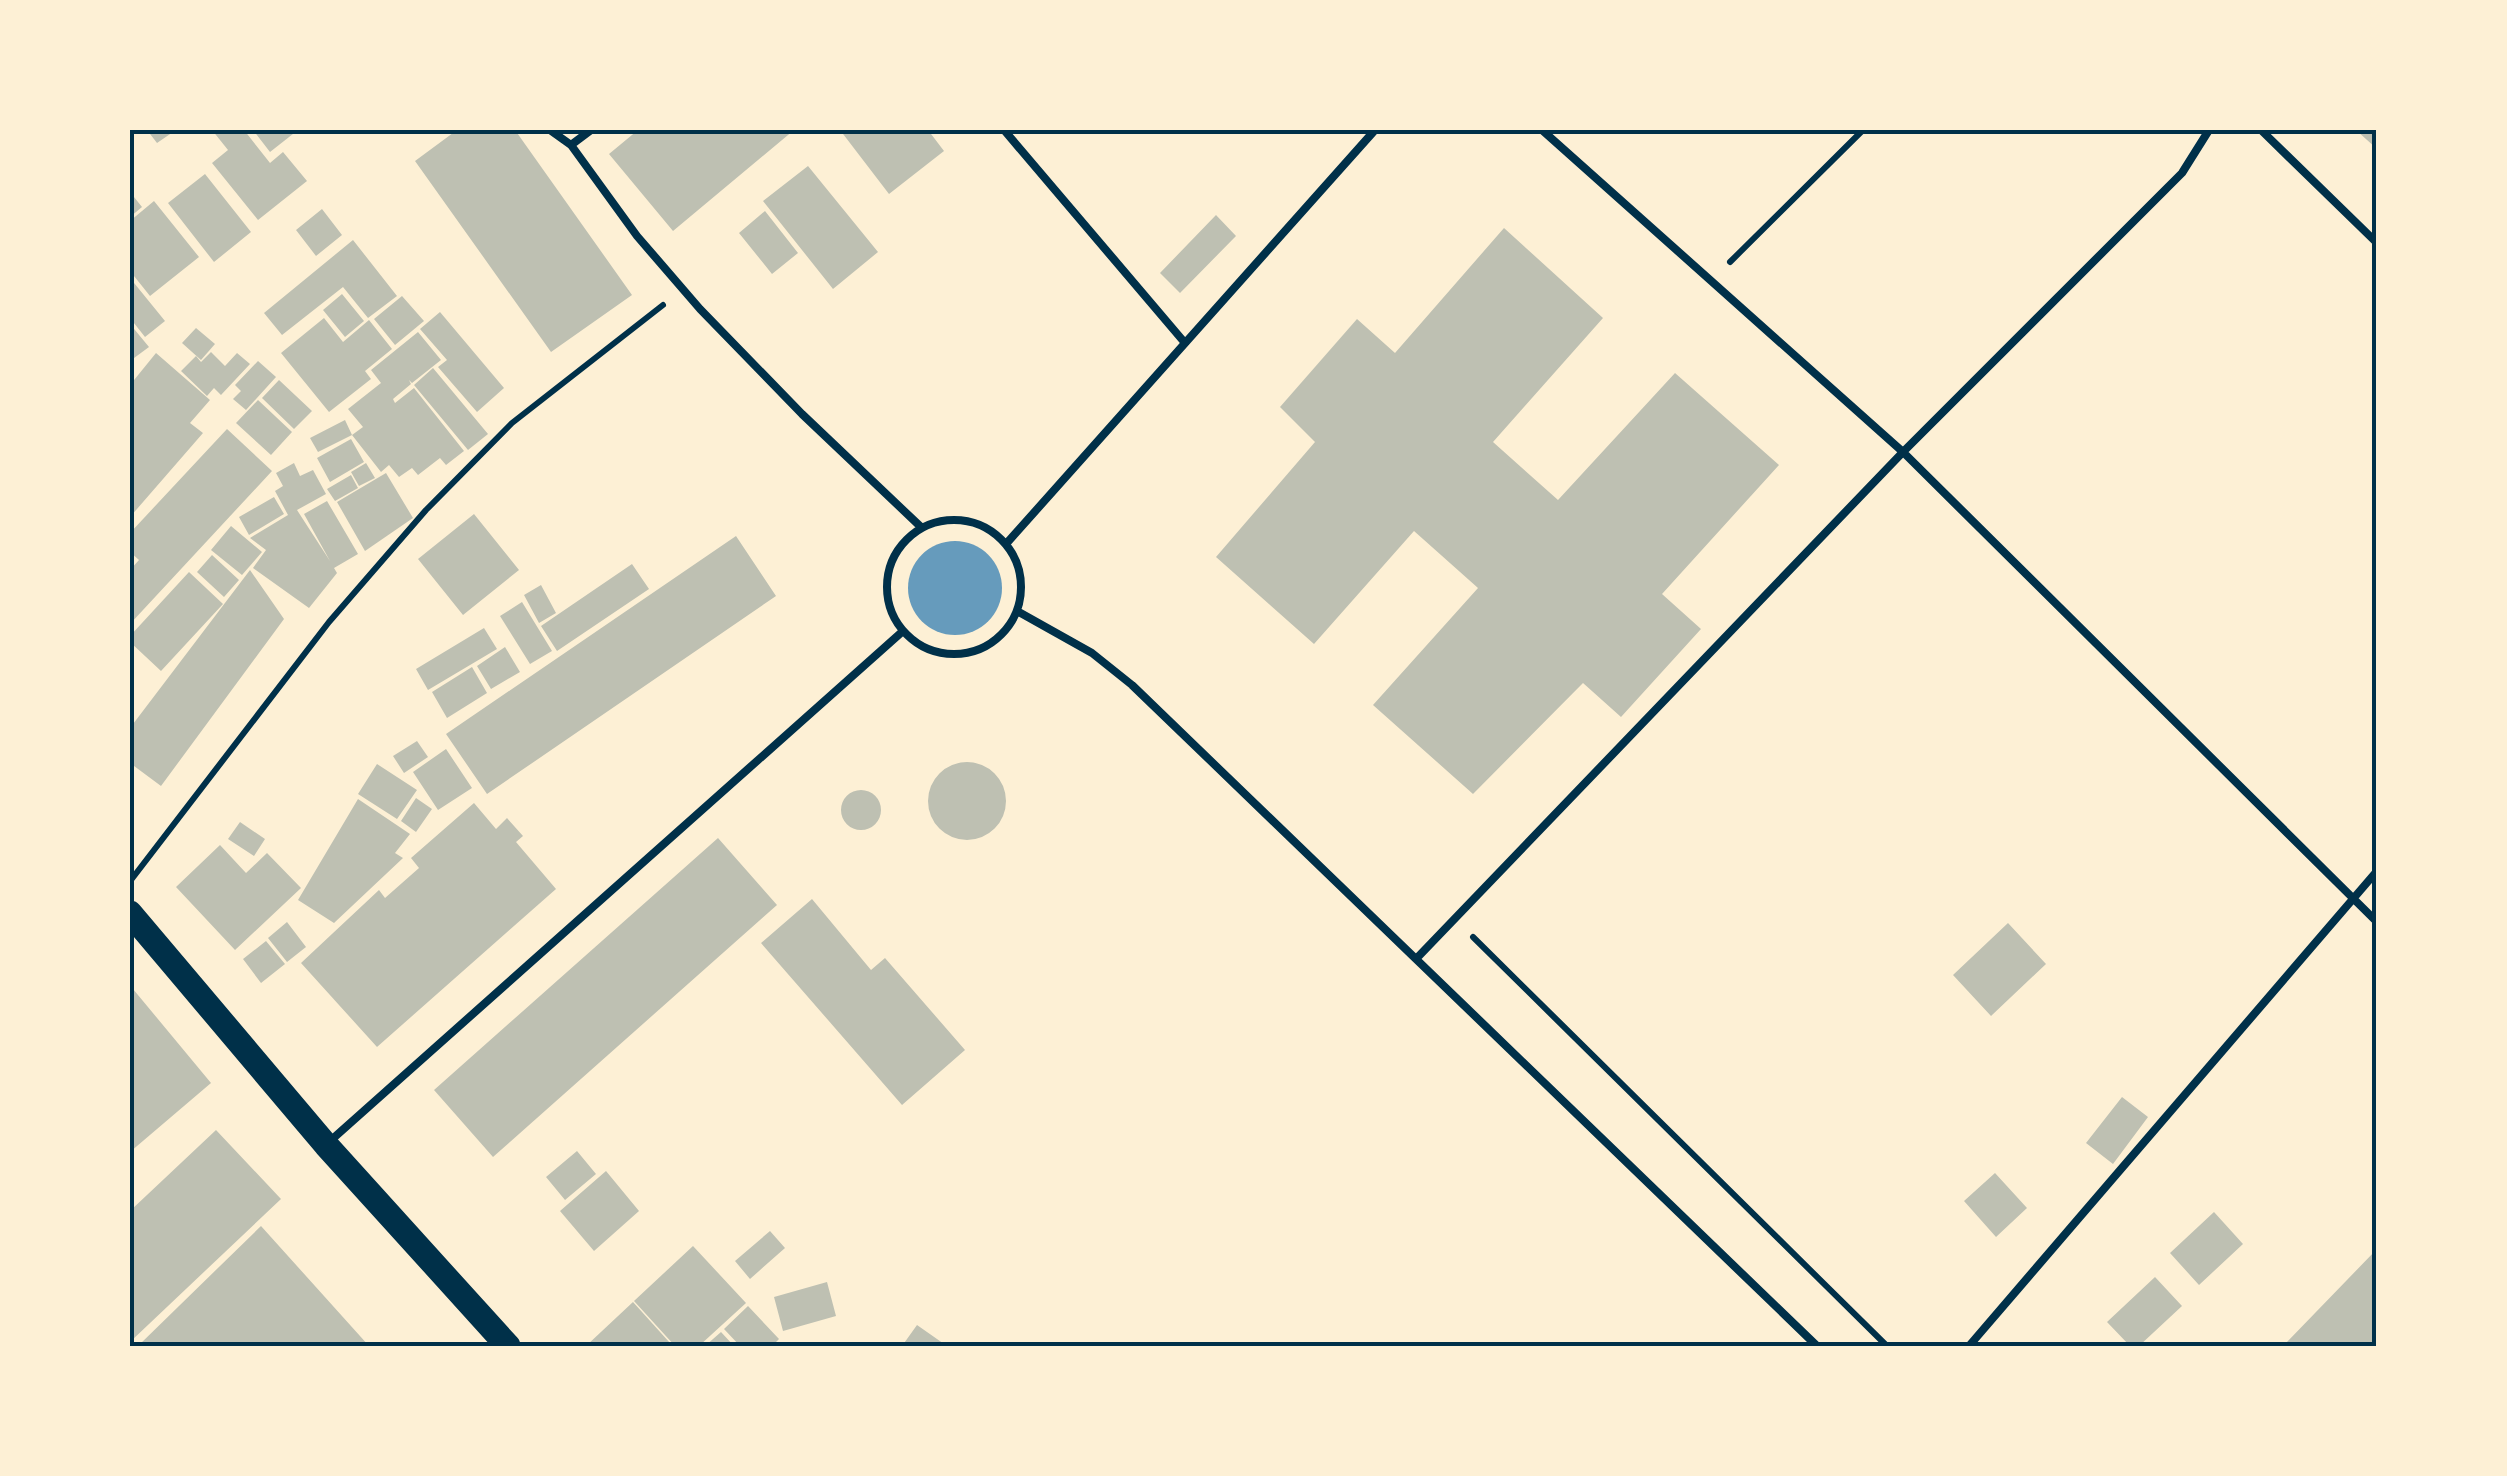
<svg xmlns="http://www.w3.org/2000/svg" width="2507" height="1476" font-family="'DejaVu Sans',sans-serif">
<rect width="100%" height="100%" fill="#fdf0d5"/>
<!-- water -->
<path fill="#669bbc" d="M908 588a47 47 0 1 1 94 0a47 47 0 1 1-94 0Z"/>
<!-- building -->
<path fill="#bec0b2" d="M147,130H176L157,143Z
M212,130H244L270,163L283,152L307,181L258,220L212,163L228,150Z
M253,130H298L270,152Z
M457,130H515L632,295L551,352L415,161Z
M638,130H794L673,231L609,154Z
M840,130H928L944,151L889,194Z
M2356,130H2377V149Z
M808,166L878,252L833,289L763,201Z
M205,174L251,232L214,262L168,203Z
M130,192L142,207L130,217Z
M154,201L199,257L150,296L130,271V221Z
M322,209L342,235L316,256L296,230Z
M765,211L798,253L772,274L739,233Z
M1216,215L1236,236L1180,293L1160,273Z
M1504,228L1603,318L1493,442L1558,500L1675,373L1779,465L1662,594L1701,629L1621,717L1583,683L1473,794L1373,705L1478,588L1414,531L1314,644L1216,557L1315,442L1280,407L1357,319L1395,353Z
M353,240L397,296L368,318L343,287L282,335L264,313Z
M130,278L165,321L145,337L130,318Z
M342,294L364,321L345,337L323,310Z
M402,296L424,321L395,345L374,319Z
M440,312L504,388L477,412L438,367L447,360L420,329Z
M324,318L343,342L369,320L392,349L365,371L371,379L329,412L281,353Z
M130,324L149,347L130,361Z
M196,328L215,344L201,360L182,343Z
M418,332L441,360L412,383L409,380L411,384L393,399L395,403L414,388L464,451L446,465L440,458L418,475L412,468L399,477L389,465L381,472L352,435L318,452L310,438L345,420L352,435L363,427L348,409L381,383L371,370Z
M211,352L225,366L237,353L250,364L221,395L214,388L207,396L181,371L196,356L201,362Z
M156,353L210,400L190,423L203,433L130,517V385Z
M258,361L276,377L246,410L233,399L241,391L235,385Z
M433,368L488,434L468,450L414,385Z
M279,380L312,411L294,429L262,398Z
M258,400L292,432L271,455L236,423Z
M227,429L272,471L130,624V570L139,560L130,552V533Z
M351,439L364,462L330,482L317,458Z
M294,463L300,476L313,470L326,494L297,510L330,561L304,514L327,501L358,554L334,568L337,573L309,608L253,568L266,550L250,538L288,515L275,491L283,486L276,473Z
M366,463L375,478L359,486L351,472Z
M386,473L413,518L365,551L337,502Z
M351,475L358,488L335,501L327,489Z
M274,497L284,514L249,535L239,517Z
M474,514L519,570L463,615L418,559Z
M231,526L262,552L242,575L211,550Z
M736,536L776,596L487,794L446,734Z
M212,555L239,580L224,597L197,572Z
M632,564L649,589L557,651L541,626Z
M250,570L284,619L161,786L130,763V728Z
M189,572L223,604L161,671L130,642V636Z
M541,585L556,613L539,623L524,595Z
M522,602L552,651L530,664L500,616Z
M484,628L497,649L428,690L416,669Z
M505,647L520,672L491,689L477,666Z
M472,667L487,693L447,718L432,692Z
M417,741L428,757L404,773L393,756Z
M446,749L472,788L438,810L413,772Z
M928 801a39 39 0 1 1 78 0a39 39 0 1 1-78 0Z
M377,764L417,790L397,819L358,794Z
M841 810a20 20 0 1 1 40 0a20 20 0 1 1-40 0Z
M416,798L432,809L416,832L401,821Z
M358,799L410,834L395,853L403,858L334,923L298,900Z
M474,803L496,829L507,818L523,836L516,842L556,889L377,1047L301,963L379,890L385,898L419,868L411,858Z
M240,822L265,839L254,856L228,839Z
M718,838L777,905L493,1157L434,1090Z
M220,845L246,873L267,853L301,888L235,950L176,887Z
M812,899L871,970L885,958L965,1050L902,1105L761,943Z
M287,922L306,947L287,962L268,938Z
M2008,923L2046,964L1991,1016L1953,975Z
M266,941L285,964L261,983L243,959Z
M133,989L211,1083L130,1152V992Z
M2122,1097L2148,1117L2113,1164L2086,1143Z
M216,1130L281,1199L130,1342V1211Z
M577,1151L596,1174L565,1200L546,1177Z
M606,1171L639,1211L594,1251L560,1211Z
M1995,1173L2027,1208L1996,1237L1964,1201Z
M2214,1212L2243,1244L2199,1285L2170,1253Z
M261,1226L369,1346H138Z
M770,1231L785,1248L750,1279L735,1261Z
M693,1246L746,1303L699,1346H675L634,1301Z
M2377,1249V1346H2283Z
M2155,1277L2182,1306L2139,1346H2130L2107,1322Z
M827,1282L836,1316L783,1331L774,1297Z
M633,1302L670,1343L667,1346H586Z
M748,1306L779,1339L772,1346H740L724,1329Z
M917,1325L947,1346H902Z
M721,1332L734,1346H705Z"/>
<g fill="none" stroke-linecap="round" stroke-linejoin="round">
<!-- path -->
<path stroke="#003049" stroke-width="6" d="M1730,262L1863,130
M131,880L329,622L426,510L512,423L663,305
M1473,937L1887,1346"/>
<!-- service -->
<path stroke="#003049" stroke-width="8" d="M550,130L571,145L637,236L700,309L802,414L922,528
M1004,130L1185,343
M1542,130L1903,452L2377,922
M2261,130L2377,243
M571,145L591,130
M887 587a67 67 0 1 1 134 0a67 67 0 1 1-134 0Z
M1006,544L1375,130
M1017,611L1092,653L1132,685L1817,1346
M1416,959L1903,452L2182,173L2209,130
M329,1142L903,631
M1969,1346L2377,871"/>
<!-- primary -->
<path stroke="#003049" stroke-width="25" d="M130,913L326,1145L508,1346"/>
</g>
<!-- border -->
<rect width="2507" height="1476" fill="none" stroke="#fdf0d5" stroke-width="265"/>
<rect x="132" y="132" width="2242" height="1212" fill="none" stroke="#003049" stroke-width="4"/>
</svg>
